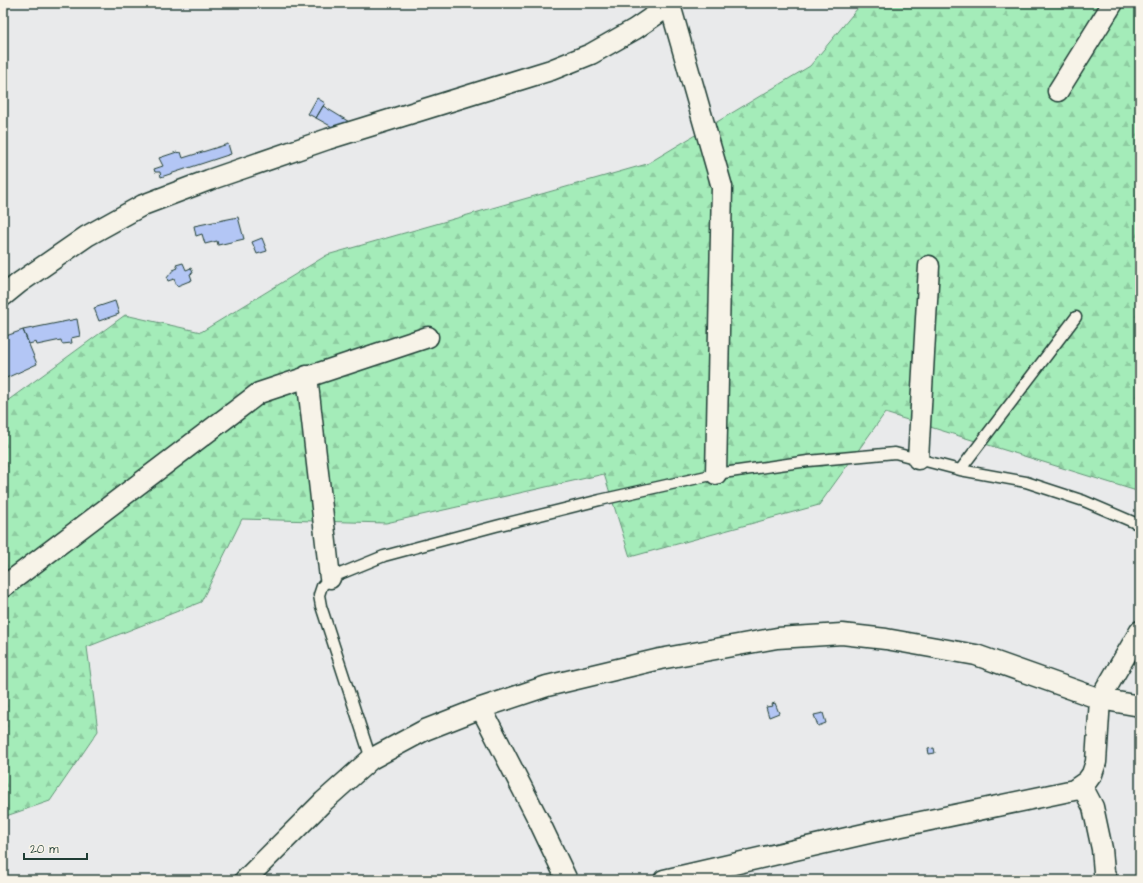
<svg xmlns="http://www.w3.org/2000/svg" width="1143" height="883" font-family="'Architects Daughter',sans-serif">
<defs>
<pattern id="forest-firs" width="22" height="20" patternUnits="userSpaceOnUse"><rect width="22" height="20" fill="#a4ecb9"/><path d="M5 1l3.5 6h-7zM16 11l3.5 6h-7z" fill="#8dcba0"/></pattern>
</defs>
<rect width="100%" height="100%" fill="#e9eaeb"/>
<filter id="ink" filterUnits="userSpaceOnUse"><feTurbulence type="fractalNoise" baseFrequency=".025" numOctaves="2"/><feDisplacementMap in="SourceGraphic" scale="8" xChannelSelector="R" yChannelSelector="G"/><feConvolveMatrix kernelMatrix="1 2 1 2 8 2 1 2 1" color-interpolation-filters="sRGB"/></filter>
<g filter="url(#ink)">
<!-- forest -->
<path fill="url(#forest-firs)" stroke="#629476" d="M862,3H1140V492L885,413L819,505L630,557L604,474L386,523L242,519L201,602L87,647L98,731L50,801L3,817V404L125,315L201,332L327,255L647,164L810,66Z"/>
<!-- building -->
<path fill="#b3c6f5" stroke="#1f3d34" d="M317,98L325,103L316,118L308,114Z
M323,106L351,123L336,129L316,118Z
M228,144L231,154L161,177L160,172H155L154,169L163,166L159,158L177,152L178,153L181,152L183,158Z
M238,217L244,239L218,245L217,241L205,244L202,234L196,236L194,226Z
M262,238L267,251L257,254L252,242Z
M183,263L186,270L191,268L193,273L190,274L192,280L177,286L174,279L168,281L167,278L173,270L178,268L176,265Z
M115,301L119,314L99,321L94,308Z
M77,319L80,336L71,338L72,343L62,344L61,340L37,345L36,342L29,344L23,330Z
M23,330L37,364L4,379L3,376V337Z
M775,703L779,713L769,717L766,707L773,706L772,704Z
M823,713L826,723L818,726L814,715Z
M934,748L935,753L929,754L928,749Z"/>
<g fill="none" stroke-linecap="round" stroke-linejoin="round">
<!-- lane casing -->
<g stroke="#1f3d34" stroke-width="13">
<path id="lane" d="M960,470L1076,317
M371,759L321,606L319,595L322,586L330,578L384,556L496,526L600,500L716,474L808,461L895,453L960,470L1026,482L1084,501L1140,525"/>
</g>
<!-- street casing -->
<g stroke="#1f3d34" stroke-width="23">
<path id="street" d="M670,5L722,187L716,474
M1058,91L1113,3
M3,296L19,283L87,236L143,205L209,180L328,139L551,70L591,54L635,29L673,3
M307,376L330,578
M918,459L929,266
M3,587L259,393L428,337
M481,708L538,819L567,880
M1082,786L1093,807L1102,849L1104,872L1107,880
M245,880L324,801L371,759L425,730L481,708L547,686L660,659L777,638L842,634L886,639L976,655L1100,699L1140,706
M664,880L873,832L1074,790L1087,781L1092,774L1096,762L1100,699L1140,631"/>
</g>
<!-- lane -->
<use href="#lane" stroke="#f7f3e8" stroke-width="10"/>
<!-- street -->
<use href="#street" stroke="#f7f3e8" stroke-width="20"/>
</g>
</g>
<!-- margin -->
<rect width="1143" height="883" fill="none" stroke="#f7f3e8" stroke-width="16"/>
<rect x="8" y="8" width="1127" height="867" fill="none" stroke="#1f3d34" stroke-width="1.5" filter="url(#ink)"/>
<!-- scale -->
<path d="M24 853v6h63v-6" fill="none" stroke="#1f3d34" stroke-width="2"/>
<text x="30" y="853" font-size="12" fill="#1f3d34" stroke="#f7f3e8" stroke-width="3" paint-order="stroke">20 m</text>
</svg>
